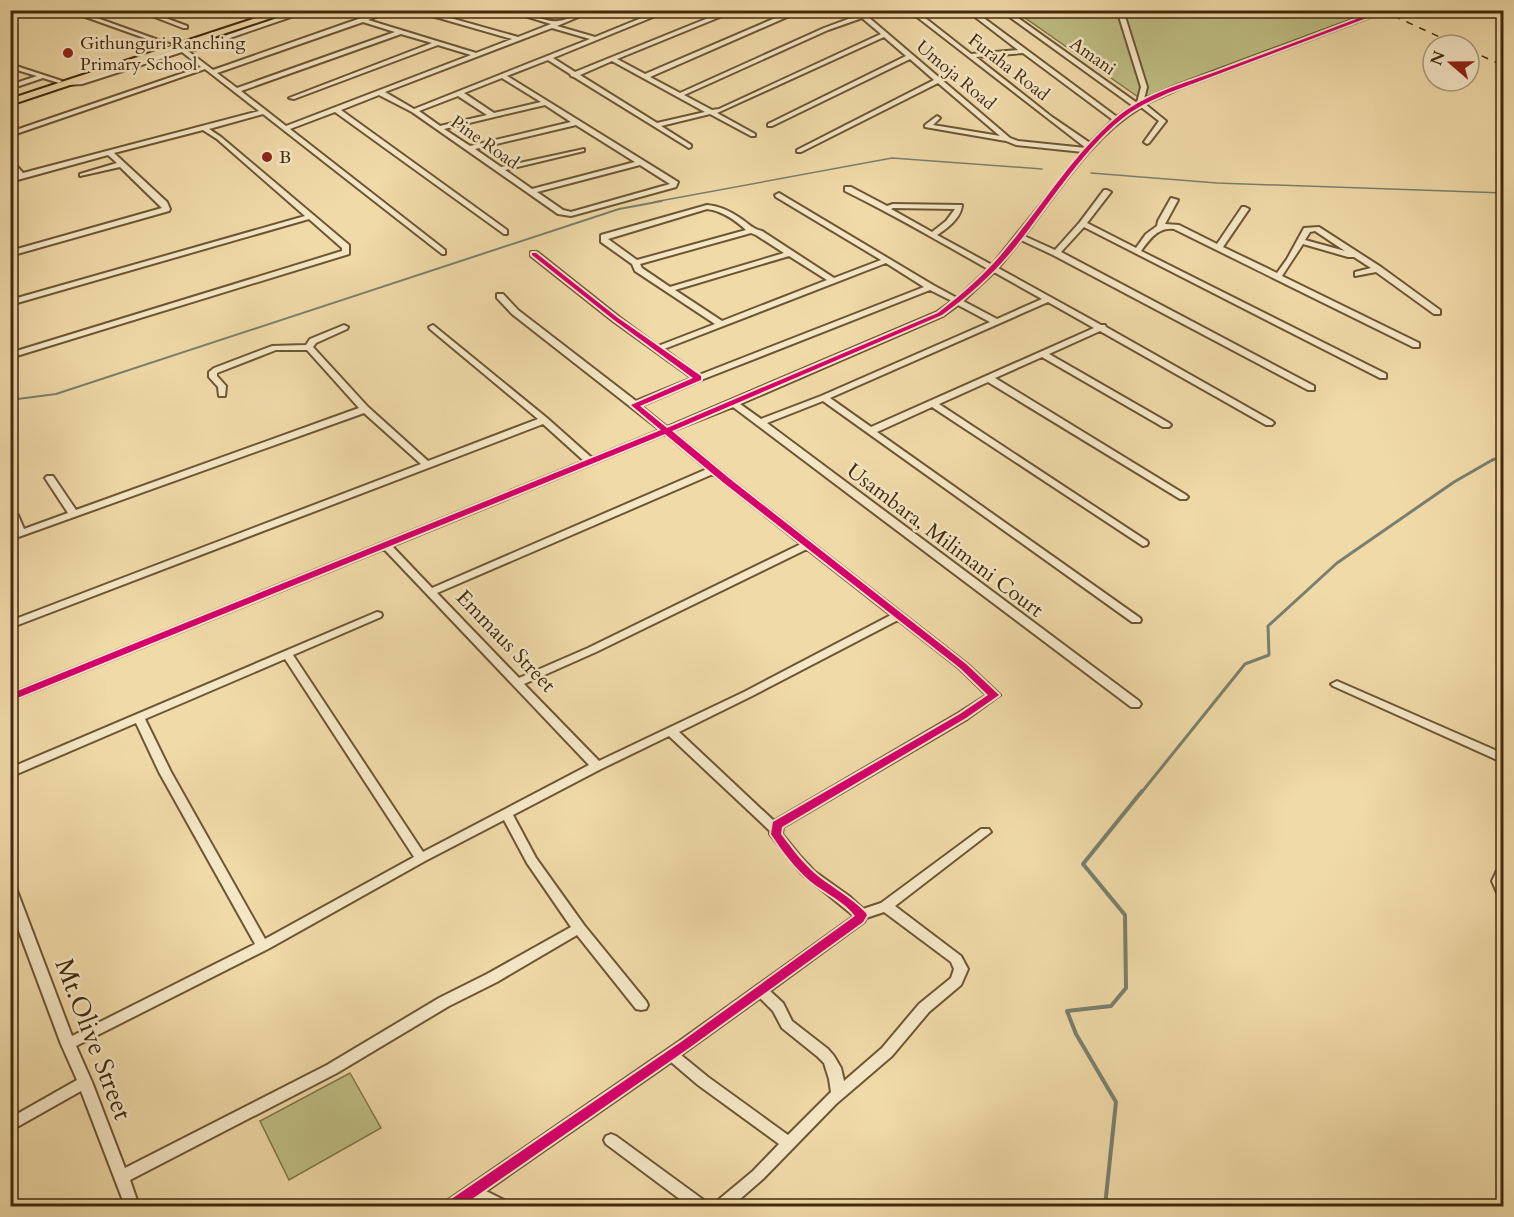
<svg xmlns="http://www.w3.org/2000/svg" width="1514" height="1217" font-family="Cardo,serif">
<rect width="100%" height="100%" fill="#f0daa8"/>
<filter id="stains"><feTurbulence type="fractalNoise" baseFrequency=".00333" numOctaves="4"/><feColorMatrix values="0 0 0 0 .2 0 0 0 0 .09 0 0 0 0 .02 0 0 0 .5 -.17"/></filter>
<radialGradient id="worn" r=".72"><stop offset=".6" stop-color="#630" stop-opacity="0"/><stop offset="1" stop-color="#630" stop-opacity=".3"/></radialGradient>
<!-- green -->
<path fill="#bebe84" stroke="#807448" stroke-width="1.5" d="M1375,10L1141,99L1015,11Z
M350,1073L381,1128L289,1180L260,1121Z"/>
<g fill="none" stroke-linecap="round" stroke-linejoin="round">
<!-- stream-far3 -->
<path stroke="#78806f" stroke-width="1.5" d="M1091,173L1217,183L1504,193
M654,202L892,158L1042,169"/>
<!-- stream-far2 -->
<path stroke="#78806f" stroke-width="2" d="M10,400L56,394L619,209L662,201
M1492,461L1504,454"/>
<!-- stream-far1 -->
<path stroke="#78806f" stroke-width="3" d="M1141,793L1245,664L1269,655L1268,626L1337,563L1454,482L1494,459"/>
<!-- stream -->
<path stroke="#78806f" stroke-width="4" d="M1105,1206L1116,1102L1076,1034L1067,1011L1111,1006L1126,988L1125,915L1083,864L1142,791"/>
<!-- street casing -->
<g stroke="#6d5634" stroke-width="4">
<path id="street" d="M66,10C76,10 86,16 92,16C99,16 107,10 118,10L97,18L172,45L167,46Z
M164,10H173L160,16L187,26V28H183L152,16Z
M233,10H244L260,16L257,18Z
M301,10H311L195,50L188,51L213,70L384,10H394L368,20L476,53L512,39L411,10H422L518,37L551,24L505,10C521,10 547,23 558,21C571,20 581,10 595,10L557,26L595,37L661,10H670L553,58L575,72L728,10H737L617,59L645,74L794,10H803L650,77L680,93L824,28L859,15L853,10H860L1010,138L1018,141L1086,148L908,10H915L971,54L1018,50L966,10H973L1117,117L1133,106L1000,10H1007L1137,103L1141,87L1117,10H1123L1147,87L1144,99L1177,85L1379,10H1389L1181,88L1145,104L1166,121L1149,143L1147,144L1144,142L1159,121L1141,107C1091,137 1059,191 1024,236L1055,250L1080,222L1104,190H1107L1111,192L1087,223L1136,248L1146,234L1157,226L1158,221L1171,198L1178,200L1165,224L1179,225L1217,244L1242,207H1245L1249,209L1223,247L1277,273L1287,259L1304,228L1319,227L1381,267L1440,310V314H1434L1376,272L1355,276V272L1371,268L1354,257H1348L1303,244L1282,276L1419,343V347H1413L1174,229C1158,227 1150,239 1141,251L1386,374V378H1380L1084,227L1061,252L1314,386V390H1308L1053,255L1021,240L998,268L1101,325H1105L1106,327L1272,421L1274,423L1272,425H1266L1100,331L1049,354L1169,423L1171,425L1169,427H1163L1042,357L995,378L1186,495L1188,497L1186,499H1180L988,382L939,404L1147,541L1148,543L1147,545L1143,546L932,407L877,432L1140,618L1141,620L1140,622H1132L823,401L767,423L1139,701L1141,704L1139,707H1131L733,407L672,431L730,479L967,664L1000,695L967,719L783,827L782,834L799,855L815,872L850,897L863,909L881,903L981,829H989L991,832L895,906L961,956L968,969L961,985L929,1012L892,1056L836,1104L763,1179L732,1206H714L717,1201L753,1171L779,1144L698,1085L671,1062L486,1191L506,1201L508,1206H487L473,1199L463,1206H444L447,1201L680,1041L854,916L801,873L770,834V831L669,736L601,769L513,815L536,858L584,925L646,1001L648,1005L646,1009L641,1010L636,1009L577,935L497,982L449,1006L337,1073L130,1180L139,1206H125L81,1091L10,1131V1118L77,1080L61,1044L10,907V884L14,885L16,888L72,1036L255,944L159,772L136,723L10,777V768L377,612L381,613L382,615L381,617L293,655L423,852L589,765L384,549L10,701V694L584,461L543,424L10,628V621L421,464L364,413L10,540V533L15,532L10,518V510L18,515L24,529L68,513L45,478L47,476H53L76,510L359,408L307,350H276L217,373V376L226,386L225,396H219L218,387L209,377V372L214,368L272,346L306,345L310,339L344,325L348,327L347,329L316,343L313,347L368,407L428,461L538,419L430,329L429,327L433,325L547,418L592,458L660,430L512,314L497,298V294H503L518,310L636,401L692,378L613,321L531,256V252H537L619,317L658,346L715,324L635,271L632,264L601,242V235L707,205C719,206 730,211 740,218C748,223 752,229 762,231L834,278L881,260L776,197L775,195L779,193L933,285L957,298L988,269C940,242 894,215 845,191V187H851L887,206L893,204L962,205C961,218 948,228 937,235L992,265L1083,152L1016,145L1006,141L925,127V125L937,116L940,118L933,125L1000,136L938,83L801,152H797V150L934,80L910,59L772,126H768V124L906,56L884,37L717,113L755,134V136H751L710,114L661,126L691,145V147L689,148L574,77L571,76L570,74L548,60L507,76L678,182L676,187L571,216L558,214L412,112L379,95L341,110L507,230V234H504L335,112L290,129L445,250V254H442L263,114L209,129L221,137L349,245V254L10,358V353L342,251V248L309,219L10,305V300L305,216L217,139L203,130L114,153L167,202L170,209L169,211L10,256V251L162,208L120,167L80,176V174L117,163L108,155L10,182V177L17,175L10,166V158L23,173L259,111L205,69L10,136V132L201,67L182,52L82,84L68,85L65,83L66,82L80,81L180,48L192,47ZM862,18L881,34L719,109L712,110L684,95L828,30ZM363,22L395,32L237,88L217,73ZM552,28L590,39L414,109L385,92ZM401,34L432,43L289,98L294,99L438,45L471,55L286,126L241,91ZM1023,53L1113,120L1090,143L1052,117L976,57ZM612,61L705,112L657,123L580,75ZM502,78L541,102L494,113L464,93ZM458,96L487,115L440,126L419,111ZM545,105L571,122L470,146L444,129ZM576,125L635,162L532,189L505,170L584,151V149L501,167L475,149ZM640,165L670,184L571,212L563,210L537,192ZM893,208L955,209L946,221L932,232L891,209ZM707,209C723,211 735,220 746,230L637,260L608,239ZM1315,231L1345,251L1305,240L1310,232ZM751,233L756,235L784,253L670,287L642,268L640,264ZM789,256L827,280L722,321L675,290ZM886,263L924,287L699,375L664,349ZM994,272L1042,299L997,319L963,301ZM930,290L952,301L937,312L667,427L641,406L701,380ZM1048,302L1094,328L871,427L830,398ZM958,305L990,322L821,396L761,419L740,404L943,316ZM665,434L707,469L432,588L392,546ZM713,474L801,544L588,648L519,678L437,593ZM807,549L891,615L744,692L599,761L524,684L596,652ZM898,620L959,668L987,695L959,713L774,821L679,732L752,696ZM285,659L414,857L265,939L171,772L145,719ZM504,820L527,863L571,927L487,974L439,998L327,1065L125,1168L92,1082L76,1046L268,949L425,861ZM884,912L951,962L954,969L951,978L919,1004L882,1048L844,1081L841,1068L834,1056L828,1049L792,1021L783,1003L770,991L864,922L866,918ZM760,998L773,1011L782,1028L818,1057L824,1063L829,1079L831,1092L788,1135L708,1077L681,1055Z
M10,64L62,81L59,83L43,78L10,89V85L37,76L10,68Z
M1337,681L1504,754V763L1333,686L1331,684Z
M1504,863V898L1499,897L1492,881L1500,864Z
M611,1134L616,1136L705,1201L707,1206H689L606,1144L604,1140L606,1136Z"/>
</g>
<!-- primary casing -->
<g stroke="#412a0d" stroke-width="4">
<path id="primary" d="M280,10H295L10,105V99Z"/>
</g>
<!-- street -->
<use href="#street" fill="#f5e7c6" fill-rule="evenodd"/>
<!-- primary -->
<use href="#primary" fill="#f0daa8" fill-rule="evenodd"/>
<!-- rail -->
<path stroke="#412a0d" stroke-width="1.5" stroke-dasharray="7 7" stroke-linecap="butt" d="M1381,10L1457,45
M1469,50L1504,66"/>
<!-- cycleway casing -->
<g stroke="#f5e7c6" stroke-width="4">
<path id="cycleway" d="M1380,10H1388L1168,93C1155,99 1143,104 1131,112C1087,142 1049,205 1015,247C994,273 970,295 942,315L672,431L730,479L966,664L999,695L966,718L782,827L781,834C792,849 804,865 819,877C835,889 851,898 865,912L867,915L863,922L689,1048L462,1206H445L447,1202L681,1042L855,916C845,902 825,893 810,881C795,868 782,851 771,834L773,822L960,714L988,695L960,668L724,483L665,434L10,701V694L661,430L631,405L693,378L614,320L532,255V253H536L618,318L701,376V380L640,406L667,428L938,313C965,292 989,271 1010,244C1045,202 1074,154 1115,119C1144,94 1183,84 1218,71C1272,51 1326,31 1380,10Z"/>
</g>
<!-- cycleway -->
<use href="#cycleway" fill="#d6006c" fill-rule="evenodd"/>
</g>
<!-- markers -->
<g fill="#8f2418" stroke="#f5e7c6" stroke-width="2">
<circle cx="68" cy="53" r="6"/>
<circle cx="267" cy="157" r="6"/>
</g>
<g text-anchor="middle" stroke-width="5" stroke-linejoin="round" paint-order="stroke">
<!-- far-poi labels -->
<g font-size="18" fill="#412a0d" stroke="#f5e7c6" text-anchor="start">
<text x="80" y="49">Githunguri Ranching<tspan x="80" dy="21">Primary School</tspan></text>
<text x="279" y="163">B</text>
</g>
<!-- far-street labels -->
<g font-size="18" fill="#412a0d" stroke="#f5e7c6">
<text transform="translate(1093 56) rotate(35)" y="6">Amani</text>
<text transform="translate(1009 67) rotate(38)" y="6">Furaha Road</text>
<text transform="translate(956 75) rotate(40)" y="6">Umoja Road</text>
<text transform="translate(485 142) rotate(35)" y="6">Pine Road</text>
</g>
<!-- street labels -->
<g font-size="21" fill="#412a0d" stroke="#f5e7c6">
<text transform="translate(945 540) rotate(37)" y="7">Usambara, Milimani Court</text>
<text transform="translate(506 641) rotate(46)" y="7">Emmaus Street</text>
</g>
<!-- near-street labels -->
<g font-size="26" fill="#412a0d" stroke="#f5e7c6">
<text transform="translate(94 1039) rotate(69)" y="9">Mt.Olive Street</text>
</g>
</g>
<!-- margin -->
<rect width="1514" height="1217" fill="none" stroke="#f0daa8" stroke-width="36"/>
<rect x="12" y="12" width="1490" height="1193" fill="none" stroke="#412a0d" stroke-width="3"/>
<rect x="18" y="18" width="1478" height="1181" fill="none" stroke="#412a0d" stroke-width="1.5"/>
<!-- north arrow -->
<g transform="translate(1451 63) rotate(290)"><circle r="28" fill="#f5e7c6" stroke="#ad9b7c" stroke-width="1.5"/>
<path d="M0-4.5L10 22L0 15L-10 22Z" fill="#8f2418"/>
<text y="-9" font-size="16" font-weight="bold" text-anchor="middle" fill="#412a0d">N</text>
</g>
<rect width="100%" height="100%" filter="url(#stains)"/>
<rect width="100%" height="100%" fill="url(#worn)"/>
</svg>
